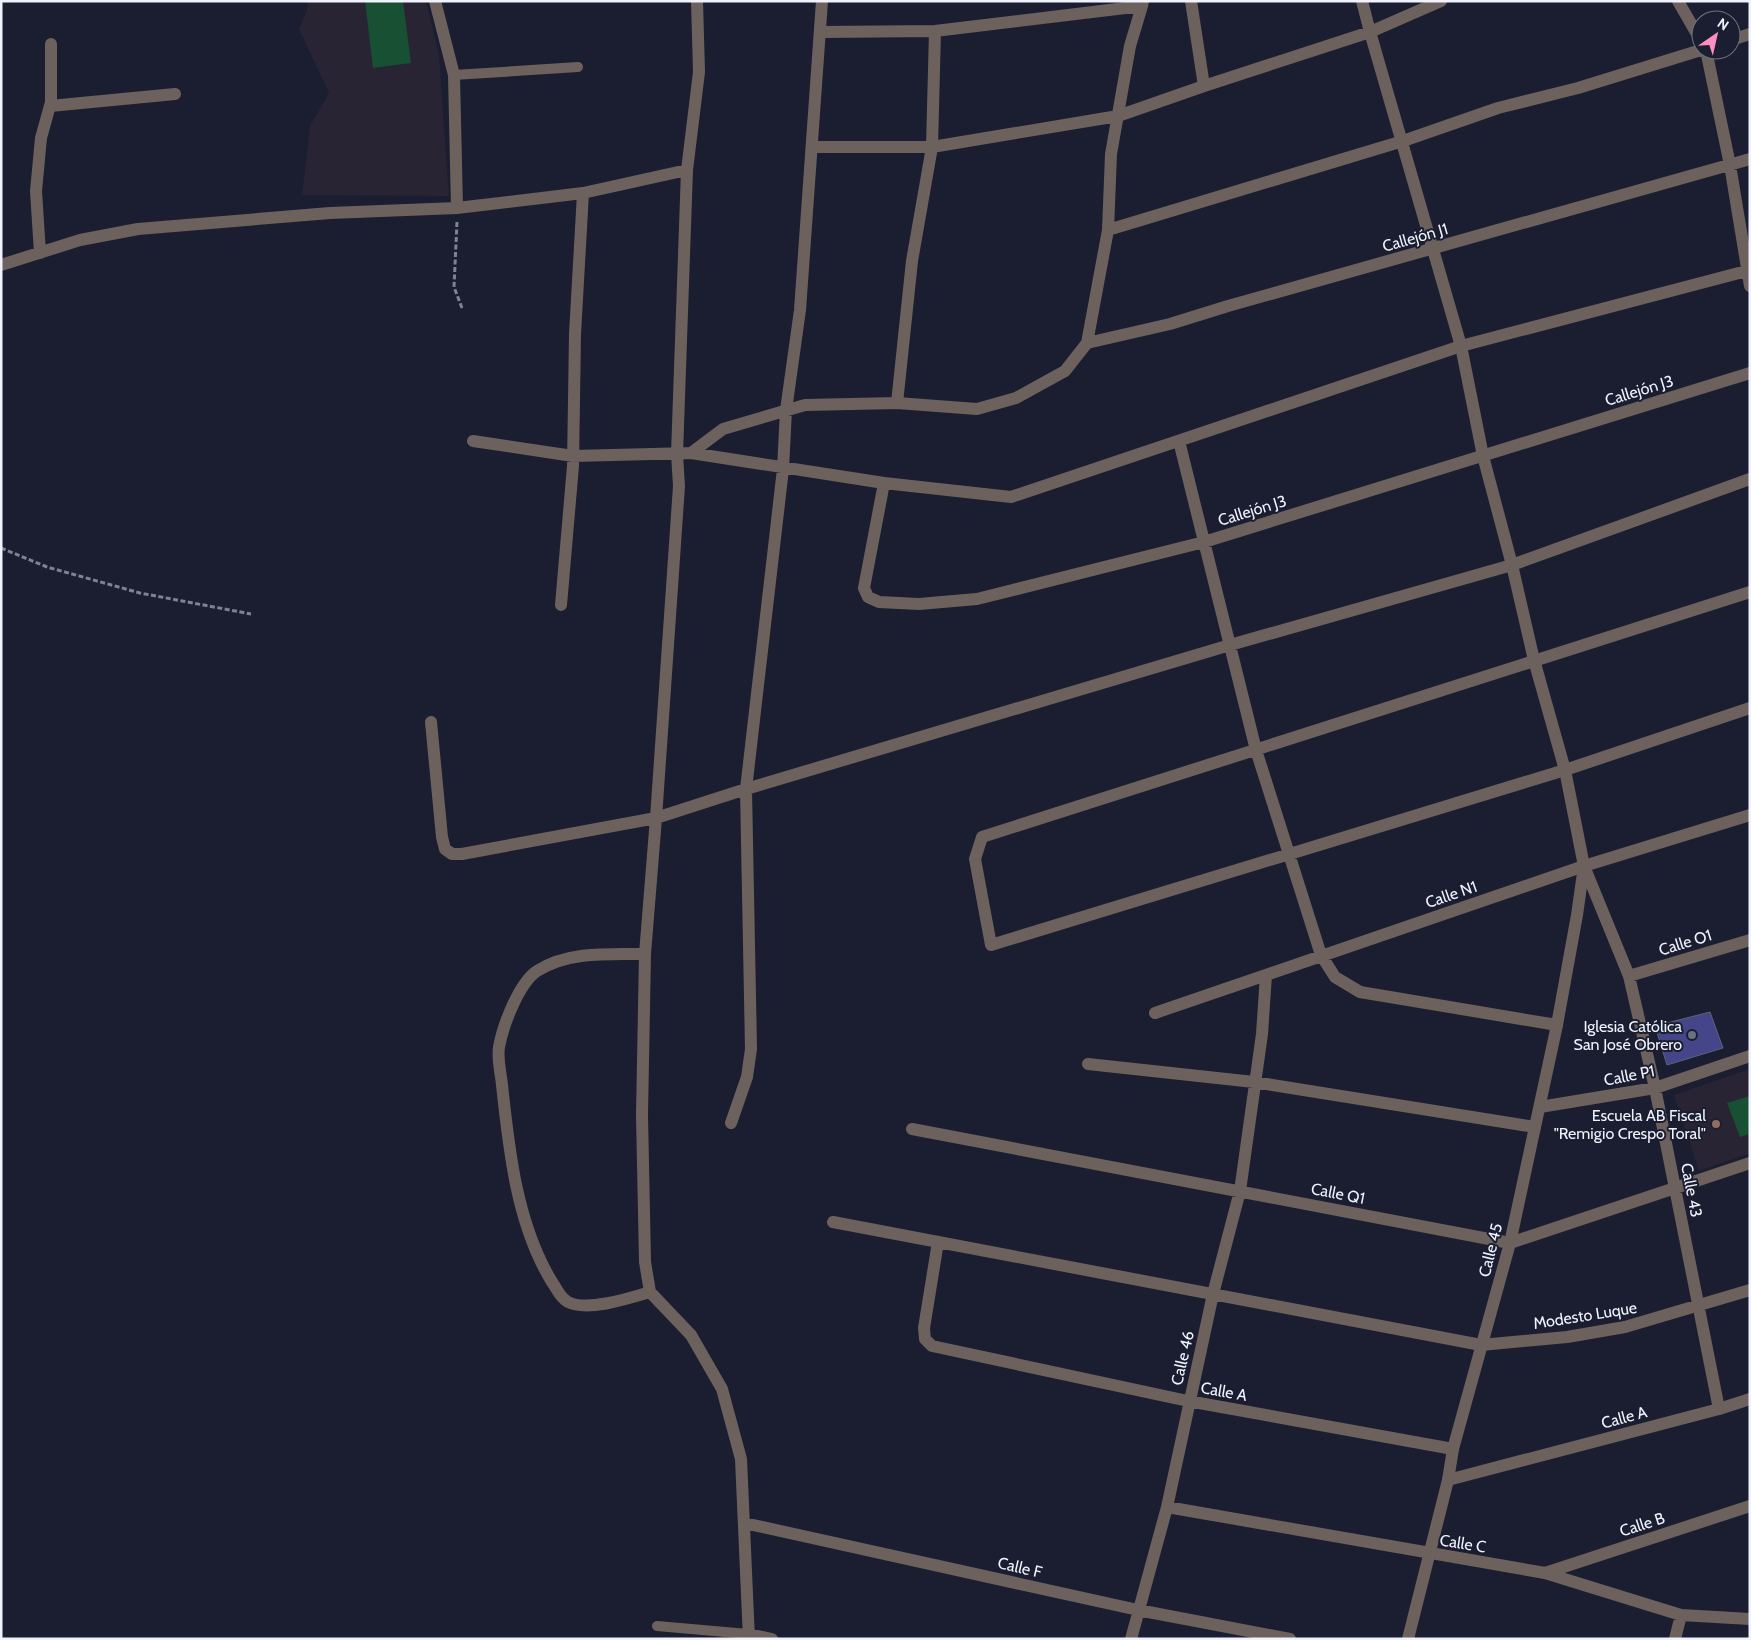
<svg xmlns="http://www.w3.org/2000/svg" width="1751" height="1640" font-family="Cabin,sans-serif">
<rect width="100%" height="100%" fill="#1a1e30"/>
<!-- education -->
<path fill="#282434" d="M308,1H426L439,55L449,196L302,195L310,126L329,93L299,29L307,10Z
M1750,1069V1153L1699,1171L1674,1095Z"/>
<!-- green -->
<path fill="#175033" d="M365,1H403L411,63L373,68Z
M1750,1096V1134L1740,1137L1727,1103Z"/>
<!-- building -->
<path fill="#454589" stroke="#5f6177" d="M1710,1012L1723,1048L1667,1065L1655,1026Z"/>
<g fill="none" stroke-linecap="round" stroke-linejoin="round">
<!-- path -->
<path stroke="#7f8391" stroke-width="3" stroke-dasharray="5 2.5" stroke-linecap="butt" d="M457,222L454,287L462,308
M1,548L47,567L140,593L251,614"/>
<!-- service -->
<path stroke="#6d615d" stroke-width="10" d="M454,75L578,67
M657,1626L748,1634"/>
<!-- minor -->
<path stroke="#6d615d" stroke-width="12" d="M435,1L454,75L457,208
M697,1L699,72L687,170L677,454L679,486L656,818L645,954L642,1115L645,1262L650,1292L691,1335L722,1389L741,1459L749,1639
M1191,1L1204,86L1370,32L1362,1
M1678,1L1701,41
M821,32L935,31L1142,6L1143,1
M1731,40L1750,34
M1706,50L1730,165L1750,286
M50,106L175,94
M813,147H932L1118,116L1204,86
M1108,230L1403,141L1498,108L1578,88L1701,50
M40,253L36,191L41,138L51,102V44
M1,265L80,240L138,229L330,213L457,208L583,193L687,170
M1087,343L1170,324L1228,306L1750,159
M897,403L912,261L932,147L935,31
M473,441L573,456L691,453L884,483L1011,497L1461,346L1750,270
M1179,441L1256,750L1321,955L1335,977L1360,992L1557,1025
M691,453L723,429L805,405L897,403L977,409L1016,398L1065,371L1087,343L1108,230L1111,154L1130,46L1142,6
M884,483L864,588L868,597L879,602L919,604L977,599L1204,542L1750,373
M1750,592L982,837L975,859L991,945L1565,770L1750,708
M561,605L573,466L575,334L583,193
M431,722L442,837L445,849L452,854H462L656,818L746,789L1230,645L1512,565L1750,479
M1584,866L1629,976L1655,1088L1719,1409
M645,954C609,954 568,951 537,971C519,983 503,1025 499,1047C497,1059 501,1074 502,1085C509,1151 517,1225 552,1282C557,1289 560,1298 568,1302C587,1312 630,1298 650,1292
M1629,976L1750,940
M1155,1013L1266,975
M1088,1064L1254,1082L1535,1127
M1540,1107L1655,1088L1750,1056
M731,1123L747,1077L751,1049L746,789L783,469L786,410L800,310L822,1
M912,1129L1510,1243L1750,1163
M833,1222L1481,1345L1567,1337L1625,1327L1750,1290
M938,1242L924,1328L925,1339L932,1346L1188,1401L1453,1449
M1448,1480L1719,1409L1750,1399
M1167,1507L1545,1573L1681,1615L1750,1619
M744,1523L1138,1610L1290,1639
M1545,1573L1750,1506
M748,1634L772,1639
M1131,1639L1167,1507L1213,1294L1240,1191L1262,1034L1266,975L1584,866L1750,815
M1675,1639L1681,1615"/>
<!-- tertiary -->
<path stroke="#6d615d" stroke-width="12" d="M1408,1639L1448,1480L1453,1449L1510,1243L1557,1025L1577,915L1584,866L1565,770L1534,660L1512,565L1483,456L1461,346L1370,32L1441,1"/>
</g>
<!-- markers -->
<circle fill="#6b7280" stroke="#1a1e30" stroke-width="2" cx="1692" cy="1035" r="5"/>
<circle fill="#8d6e63" stroke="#1a1e30" stroke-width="2" cx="1716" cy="1124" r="5"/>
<g text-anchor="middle" stroke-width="4" stroke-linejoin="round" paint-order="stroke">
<!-- street labels -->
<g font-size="16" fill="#f0f3fd" stroke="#1a1e30">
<text transform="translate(1415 237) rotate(-16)" y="6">Callejón J1</text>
<text transform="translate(1639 390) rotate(-17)" y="6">Callejón J3</text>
<text transform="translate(1252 510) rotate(-17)" y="6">Callejón J3</text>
<text transform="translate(1451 894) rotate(-19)" y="6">Calle N1</text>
<text transform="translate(1685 942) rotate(-17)" y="6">Calle O1</text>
<text transform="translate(1629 1075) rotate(-11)" y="6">Calle P1</text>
<text transform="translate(1692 1190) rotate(79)" y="6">Calle 43</text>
<text transform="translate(1338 1193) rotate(11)" y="6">Calle Q1</text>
<text transform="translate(1490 1250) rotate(-76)" y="6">Calle 45</text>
<text transform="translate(1585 1315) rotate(-9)" y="6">Modesto Luque</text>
<text transform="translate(1182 1358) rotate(-77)" y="6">Calle 46</text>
<text transform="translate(1224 1391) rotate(10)" y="6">Calle A</text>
<text transform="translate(1624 1417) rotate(-15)" y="6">Calle A</text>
<text transform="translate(1642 1524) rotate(-18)" y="6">Calle B</text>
<text transform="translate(1463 1543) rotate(9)" y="6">Calle C</text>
<text transform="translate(1020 1567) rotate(13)" y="6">Calle F</text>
</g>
<!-- poi labels -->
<g font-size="16" fill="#f0f3fd" stroke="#1a1e30" text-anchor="end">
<text x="1682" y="1032">Iglesia Católica<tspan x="1682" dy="18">San José Obrero</tspan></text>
<text x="1706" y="1121">Escuela AB Fiscal<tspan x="1706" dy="18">"Remigio Crespo Toral"</tspan></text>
</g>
</g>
<!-- border -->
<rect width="1751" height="1640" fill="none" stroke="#f0f3fd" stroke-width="5"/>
<!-- north arrow -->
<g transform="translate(1716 35) rotate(34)"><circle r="24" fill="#1a1e30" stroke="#707382"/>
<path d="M0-4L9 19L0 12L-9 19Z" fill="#fc8fc1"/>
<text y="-8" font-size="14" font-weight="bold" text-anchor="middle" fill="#f0f3fd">N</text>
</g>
</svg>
